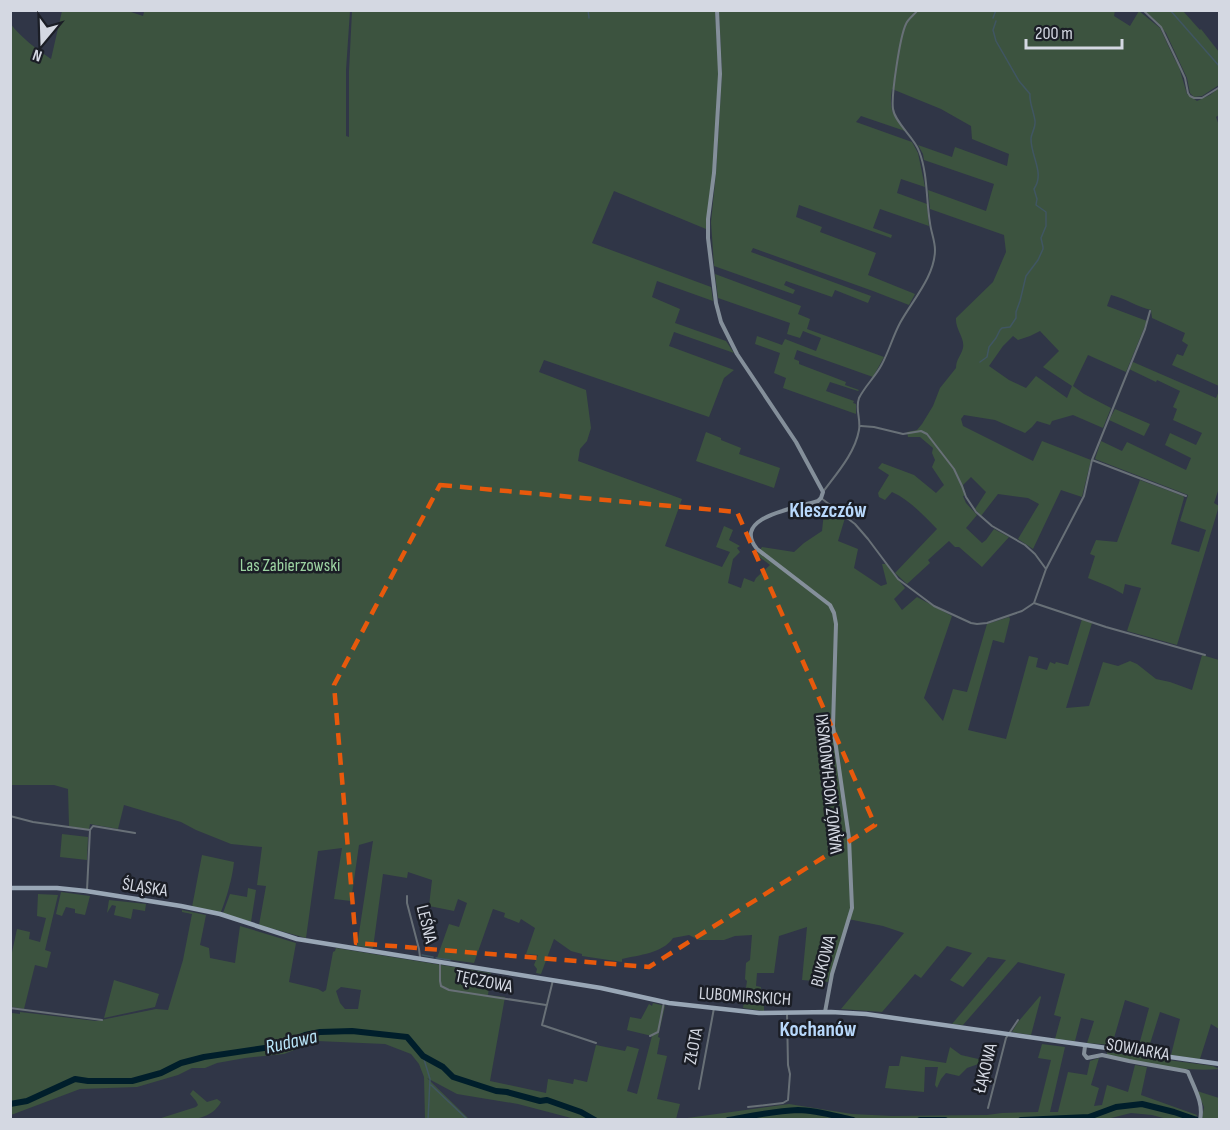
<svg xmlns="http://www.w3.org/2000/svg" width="1230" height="1130" font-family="'Sofia Sans Condensed',sans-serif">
<rect width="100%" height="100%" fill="#303647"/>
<!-- green -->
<path fill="#3c533f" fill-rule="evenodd" d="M1055,10L1058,12L1059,10H1115L1114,16L1130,26L1139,11L1160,28L1174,58L1179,67L1187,94L1197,101L1210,95L1219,88V115L1216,117L1220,128L1219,386L1172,365L1177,354L1183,356L1188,345L1182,341L1185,333L1152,318L1151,310C1137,307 1125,298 1111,295L1107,306L1147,321L1126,372L1088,355L1073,386L1084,394L1111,408L1103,428L1073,415L1052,421L1050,425L1037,421L1032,427L1025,433L995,420L964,415L961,419L963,426L1033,461L1042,441L1091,460L1082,497L1061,490L1033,549L1018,539L1039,504L1028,498L998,494L981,516L975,509L986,492L971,477L963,485L966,495L963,496L966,503L977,515L966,528L982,543L986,540L994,529L1009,537L982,567L959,547H955L949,541L928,560L930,563L907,584L895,573L937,529C924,516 910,500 892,492L885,500L879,497L878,493L889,475L878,468L882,463L914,475L936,493L944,485L932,467L935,460L932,453L933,448L920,437H908L907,432L917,430L922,424L933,406L940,388L956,368C956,359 961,356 963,348C965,338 955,329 956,318L993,282L1006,252L1004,235L930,209L928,190L986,211L994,184L924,160L923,154L918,145L952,157L955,147L1007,166L1009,154L972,139L971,126L941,109L892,89C889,110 892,115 905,131L861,116L856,122L912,142L918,153L925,187L901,179L897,193L927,204L929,226L880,209L873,228L892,235L891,238L799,205L796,217L822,227L820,232L876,253L868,275L915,294L909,305L873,291L753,248L751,252L871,296L868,303L835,290L832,297L786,281L784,285L795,290L793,294L714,266L711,222L716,173L722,73L719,11ZM1040,331L1059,351L1043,367L1072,386L1067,398L1036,376L1026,388L1009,380L989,366L1003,346L1013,336L1018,340L1030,336Z
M62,11H128L143,16L144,12L141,11H350L346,70V136L349,137V71L352,11H715L719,73L713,173L706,229L614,191L592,243L711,287L713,301L657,281L652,297L680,309L675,323L726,341L734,353L674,332L669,346L734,370L724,378L709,417L544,360L539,372L586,390L591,428L587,441L580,449L578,461L682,499L665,546L722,567L730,552L716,547L724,526L733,530L729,540L740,546L737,548L740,552L733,559L728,583L741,588L744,578L754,582L756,578L770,565L757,555L762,547L794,552L804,543L822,531L824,512L840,514L845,518L838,541L858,549L854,568L881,586L887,584L882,564H886L905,588L894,599L902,610L917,597L952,616L924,698L943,721L953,689L967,692L987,624L1009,617L1010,619L1004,643L993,640L968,730L1006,739L1029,656L1038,658L1036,667L1047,670L1050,662L1055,664L1056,662L1068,665L1082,619L1092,623L1066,708L1089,706L1103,662L1118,666L1130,661L1137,664L1156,679L1170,682L1192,690L1202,655L1219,660V1029L1211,1024L1200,1059L1171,1055L1180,1019L1160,1012L1148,1050L1138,1049L1149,1008L1125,1000L1112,1045L1087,1043L1094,1021L1081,1018L1075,1041L1055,1039L1061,1017L1054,1015L1065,974L1018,962L963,1025L952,1024L1006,960L988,957L963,987L950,980L972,953L947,946L921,978L915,974L882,1012L841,1009L904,933L883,926L848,919L828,982L802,980L807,927L779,936L774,973H757L756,986L761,987L760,1002L764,1004V1011L743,1008L747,981L745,979L746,963L750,960L752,935L735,936L724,940H699L689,935L673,938C663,953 639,955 622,959V962L582,956V954L571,951L554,939L541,974L536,973L537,969L534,965L538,955L526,954L535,928L521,919L519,923L504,917L505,913L493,909L474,963L437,958L449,924L459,927L467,903L458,899L454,911L429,906L432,880L408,872L407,878L383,874L373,948L357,946L373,841L359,845L351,901L334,899L342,848L318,851L306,938L259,925L266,886L257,885L262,847L231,844L196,830L181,822L124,805L118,829L90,824L89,830L69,826L68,789L54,785H11L10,23C21,38 37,49 51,59Z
M1145,11H1183L1200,30L1201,29L1219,52V85L1202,96L1194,97L1190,93L1187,78L1166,33L1156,21Z
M715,274L801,306L798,314L810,319L807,329L884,357L873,377L797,350L794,359L799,361V364L846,382L845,385L859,390L858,391L830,382L826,391L854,401L853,403L856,404V414L783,388L786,378L774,373L780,353L755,344L757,336L782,345L785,339L816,351L821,338L803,331L800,338L787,334L790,323L718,298Z
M1133,362L1216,398L1219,391V488L1214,503L1219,506L1177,645L1127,631L1141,588L1125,584L1123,594L1110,587L1088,578L1095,556L1090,554L1096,540L1117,542L1140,480L1183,496L1184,498L1171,544L1199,552L1206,530L1180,521L1188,495L1095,459L1101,441L1122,451L1127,442L1186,470L1191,458L1165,445L1170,433L1196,445L1202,433L1173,420L1177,409L1173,407L1180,391L1157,380L1156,382L1129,369Z
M1115,409L1150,424L1144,436L1109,420Z
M706,432L721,438V440L741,448L739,454L780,468L774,488L696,461Z
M62,834L88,837L87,860L60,857Z
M202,855L234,862C232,880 227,896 221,912L192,907Z
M248,888L256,890L251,922L223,913L230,894L247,897Z
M61,892L90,896L85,915L75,913V909L66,907L62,916L56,914Z
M38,894L58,895L45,950L51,952L47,968L35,965L24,1009L12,1007L11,994V957L17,929L30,932L29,939L40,942L46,918L37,916Z
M109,900L146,904L145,911L133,909L131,919L114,915L116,906L112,905L107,913Z
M182,910L206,915L200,945L209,948L210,958L235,963L240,926L296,943L289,982L318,989L323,992L326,990L333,952L335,951L336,948L491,973L488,995L505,997L490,1081L546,1093L548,1079L573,1084L574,1079L587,1082L596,1045L625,1051L627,1046L639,1049L627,1091L637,1094L652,1036L627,1030L630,1017L641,1019L649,1004L652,1006L653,1003L665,1006L658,1037L660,1038L657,1054L667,1056L657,1099L680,1104L676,1119H575L518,1104L457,1094L427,1078L469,1119H425L424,1077L419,1064L411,1054L385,1044L317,1041L284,1054L245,1058L217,1063L205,1068H192L178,1075L137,1087L80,1089L11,1115L10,1019L12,1013L20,1014V1012L96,1021L156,1009L168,1010L183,960L192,914L182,912ZM341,987L361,990L358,1009H345L340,1003L336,991Z
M114,980L159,994L155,1007L104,1018Z
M1040,996L1041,997L1031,1035L1012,1032L1018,1022Z
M1042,1044L1065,1047L1050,1112H1058L1068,1072L1087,1075L1090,1061L1099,1058L1091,1085L1099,1088L1094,1106L1102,1105L1107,1085L1128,1092L1135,1065L1147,1067L1141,1095L1197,1115L1195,1119H1167L1152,1115L1131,1113L1107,1119H680L789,1104L852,1114L892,1116L987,1115L1002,1113L1038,1112L1051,1060L1038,1058Z
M950,1047L961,1055L987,1061L967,1068L959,1076L946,1073L941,1079L937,1088L935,1085L938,1067H925L924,1092L885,1088L889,1066H899L901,1056L946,1063Z
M1107,1052L1213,1066L1219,1069C1185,1072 1140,1064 1107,1055Z
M193,1090L207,1102L217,1099L221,1102C209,1124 180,1120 158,1119L196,1107L198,1105L196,1101L190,1094Z
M1197,1091L1219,1098V1119H1202L1204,1107Z"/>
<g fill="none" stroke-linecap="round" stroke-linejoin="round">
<!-- stream -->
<path stroke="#405662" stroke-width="1.5" d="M588,10L589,18
M1170,10L1220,67
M993,18L996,10
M980,362L987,357L989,347L996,338L1000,330L1002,328L1010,327L1016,318V312L1020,301L1026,276L1038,260L1043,249V247L1041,238L1046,226V212L1036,205L1037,199L1034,189C1045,173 1031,157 1031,139C1031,133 1036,128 1035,121C1034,112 1029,102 1030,94L1019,81L996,41L993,30L996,21
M422,955L433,957
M436,958L450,960
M423,1056L430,1079L428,1120
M431,1085L468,1120"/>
<!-- river -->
<path stroke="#001e2b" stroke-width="6" d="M10,1104L27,1101L75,1079L88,1081H132L161,1073L181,1063L204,1057L278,1046L305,1035L320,1032L352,1031L407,1037L423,1056L443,1067L453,1077L496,1091L507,1092L540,1101L547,1100L581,1112L595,1120
M728,1120C751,1116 774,1111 798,1110C816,1110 835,1116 853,1120
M920,1120H945
M1021,1120L1089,1117L1116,1107L1142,1104L1174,1112L1197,1120"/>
<!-- street -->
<path stroke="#687077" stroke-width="2" d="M1143,10L1161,27L1180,67L1185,78L1188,93L1190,96L1194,98H1202L1220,87
M861,426L874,427L903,434L921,431L927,434L954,469L962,486L966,497L976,512L992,526L1025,545L1035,554L1046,569
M1092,460L1186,496
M823,492C837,473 855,453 859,430C861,419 855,409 859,398C865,386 876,376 882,364C889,351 893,336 900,323C912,301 935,276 935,250C935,241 931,232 930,223C926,200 928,174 919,151C914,137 895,123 893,109C891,96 900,36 906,24C908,19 914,15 918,10
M821,498L855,524L868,539L898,579L934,606L971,623L977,624L987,623L1022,611L1034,603L1046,569L1084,496L1092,460L1145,329L1150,311
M1034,603L1106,627L1205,655
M10,816L33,822L90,830L93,826L135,833
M87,890L90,830
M407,896V903L419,949L420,957
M440,962V981L441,986L449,990L546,1005
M553,980L542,1025L596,1043
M10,1008L102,1020
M650,1036L658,1032L664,1002
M699,1089L714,1008
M748,1107L783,1103L788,1100L790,1074L788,1065L787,1013
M988,1108L1006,1038L1018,1020"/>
<!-- secondary -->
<path stroke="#848f9a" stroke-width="4" d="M717,10L720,74L714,173L708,219V238L716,303L721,322L737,354L796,442L823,492L821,498L818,501C799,508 730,516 757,549L830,605L834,613L836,624L833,726L849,838L852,908L832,974L825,1012
M1085,1046L1084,1054L1087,1058L1102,1055L1129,1061L1185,1071L1188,1072C1194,1088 1204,1103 1200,1120"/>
<!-- primary -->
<path stroke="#99a7b6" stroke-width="4.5" d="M10,888H57L86,891L181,906L220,914L297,939L601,988L669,1003L759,1013L831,1012L866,1014L1220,1064"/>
</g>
<!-- marked area -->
<path fill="none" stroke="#e8590c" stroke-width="4.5" stroke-dasharray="12 8" stroke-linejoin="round" d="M440,485L737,512L875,825L649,967L356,943L334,685Z"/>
<g text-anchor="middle" stroke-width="5" stroke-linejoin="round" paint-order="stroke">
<!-- park labels -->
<g font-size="18" fill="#9cd3a2" stroke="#1b1e26">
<text x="290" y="571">Las Zabierzowski</text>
</g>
<!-- street labels -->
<g font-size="18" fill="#d4d8e2" stroke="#1b1e26">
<text transform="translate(829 784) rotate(-96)" y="6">WĄWÓZ KOCHANOWSKI</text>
<text transform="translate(145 887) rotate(9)" y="6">ŚLĄSKA</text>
<text transform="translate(427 924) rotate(76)" y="6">LEŚNA</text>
<text transform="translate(823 961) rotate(-75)" y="6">BUKOWA</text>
<text transform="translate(484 981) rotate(11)" y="6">TĘCZOWA</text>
<text transform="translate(745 996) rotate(4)" y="6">LUBOMIRSKICH</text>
<text transform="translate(693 1046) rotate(-79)" y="6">ZŁOTA</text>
<text transform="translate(1138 1049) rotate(10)" y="6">SOWIARKA</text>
<text transform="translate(985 1068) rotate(-76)" y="6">ŁĄKOWA</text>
</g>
<!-- water labels -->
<g font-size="20" font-style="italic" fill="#b8e4f8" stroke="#1b1e26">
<text transform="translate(291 1041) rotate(-13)" y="7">Rudawa</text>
</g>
<!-- quarter labels -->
<g font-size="21" font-weight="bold" fill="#b8d8fb" stroke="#1b1e26">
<text x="828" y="517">Kleszczów</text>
<text x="818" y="1036">Kochanów</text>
</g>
</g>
<!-- border -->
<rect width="1230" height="1130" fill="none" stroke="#d4d8e2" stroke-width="24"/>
<!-- north arrow -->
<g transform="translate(42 42) rotate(199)" stroke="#1b1e26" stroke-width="4.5" paint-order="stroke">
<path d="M0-4.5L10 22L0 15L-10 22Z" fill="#d4d8e2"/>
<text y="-9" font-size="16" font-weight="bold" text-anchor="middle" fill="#d4d8e2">N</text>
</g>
<!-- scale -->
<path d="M1026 39v9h96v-9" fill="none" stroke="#d4d8e2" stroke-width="3"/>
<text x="1035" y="39" font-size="18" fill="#d4d8e2" stroke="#1b1e26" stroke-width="4.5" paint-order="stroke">200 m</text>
</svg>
